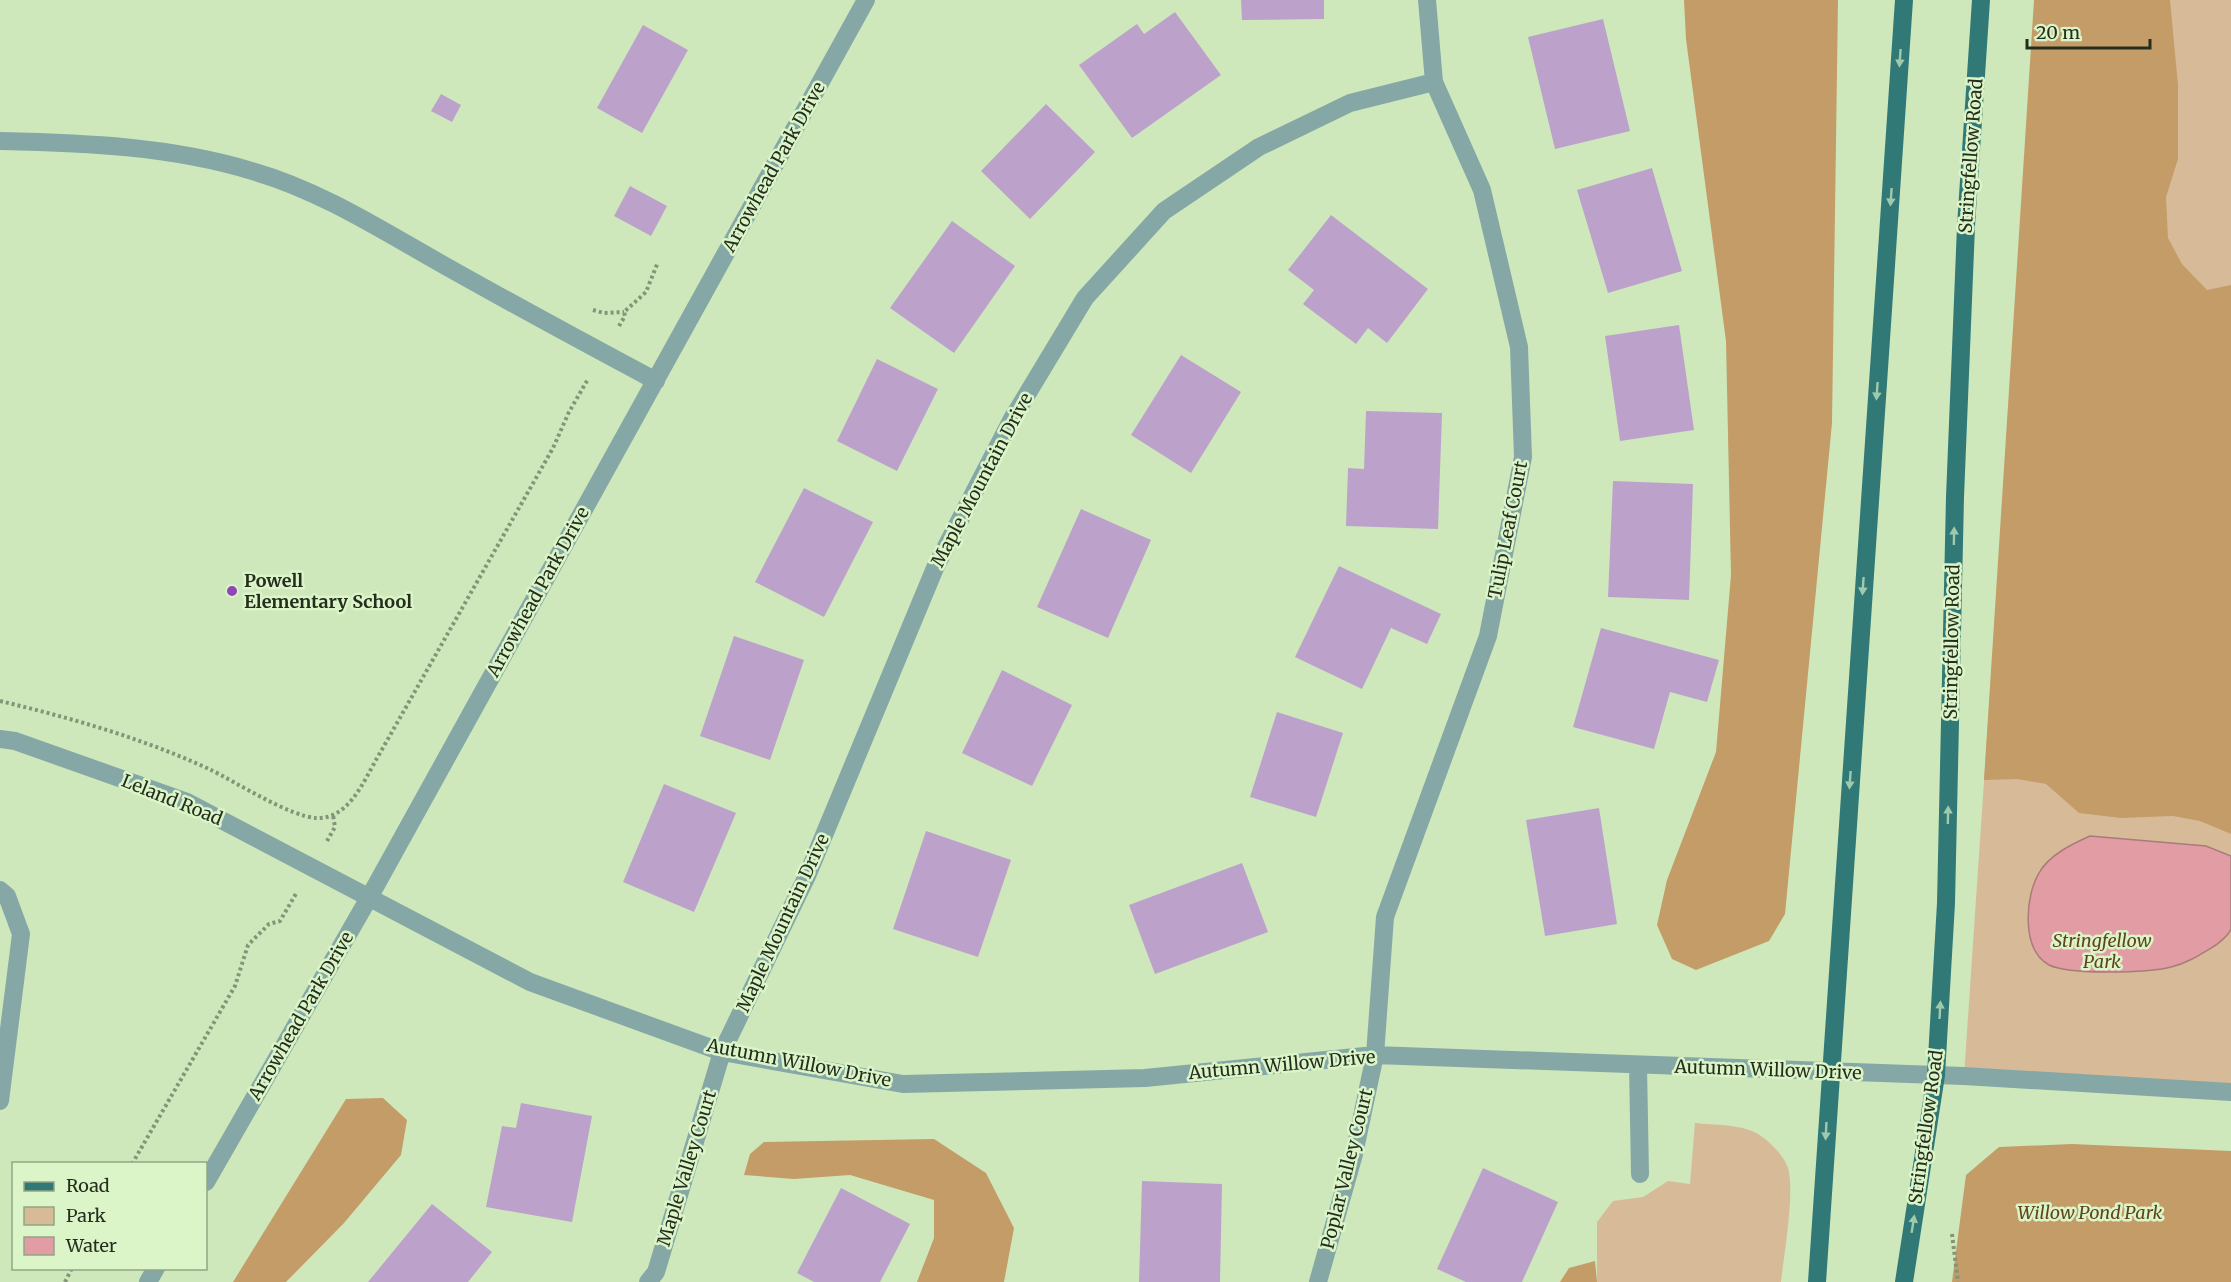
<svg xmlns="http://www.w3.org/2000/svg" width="2231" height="1282" font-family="Merriweather,serif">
<rect width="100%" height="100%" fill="#cee8bc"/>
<!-- green -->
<path fill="#d7bb99" d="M2037,0H2231V1092L1964,1076Z
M1695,1123C1714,1125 1741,1124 1758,1134C1769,1141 1784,1155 1788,1168C1795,1192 1784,1255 1781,1282H1597V1222L1613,1201L1643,1197L1668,1181L1690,1184Z"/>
<!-- forest -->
<path fill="#c49c68" d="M1684,0H1838L1832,423L1785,914L1769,941L1696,970L1672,959L1657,925L1667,880L1716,752L1731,575L1726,341L1686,39Z
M2034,0H2170L2178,85V159L2166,197L2168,238L2182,264L2207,290L2231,285V834L2200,821L2173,816L2121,818L2079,813L2046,784L2017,779L1984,780Z
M383,1098L407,1120L401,1155L344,1223L286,1282H233L346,1099Z
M934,1139L986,1173L1014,1228L1004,1282H917L934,1238V1200L850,1175L794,1179L744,1175L750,1154L764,1142Z
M2072,1144L2231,1151V1282H1952L1966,1175L1999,1147Z
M1595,1261L1597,1282H1560L1569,1268Z"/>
<!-- water -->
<path fill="#e29ca3" stroke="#a97b7b" stroke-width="1.5" d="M2090,836L2206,846L2231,856C2231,874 2231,912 2231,929C2229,935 2221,941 2216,945C2201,954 2188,963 2171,967C2148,973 2069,975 2049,965C2021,950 2025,896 2039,873C2049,855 2072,844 2090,836Z"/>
<!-- building -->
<path fill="#bca2cb" d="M1241,0H1324V19L1242,20Z
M1175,12L1221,75L1132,138L1079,65L1137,24L1144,34Z
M1603,19L1630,131L1555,149L1528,37Z
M643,25L688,50L642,133L597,108Z
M441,94L461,105L452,122L431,111Z
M1046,104L1095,152L1030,219L981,171Z
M1652,168L1682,271L1608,293L1577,190Z
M630,186L667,206L651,236L614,216Z
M1331,215L1428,289L1387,343L1368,328L1356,344L1303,304L1314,290L1288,270Z
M952,221L1015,266L954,353L890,308Z
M1679,325L1694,430L1620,441L1605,336Z
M1181,355L1241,392L1191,473L1131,435Z
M877,359L938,389L897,471L837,441Z
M1366,411L1442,413L1438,529L1346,526L1348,468L1364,469Z
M1613,481L1693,484L1689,600L1608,597Z
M804,488L873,522L824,617L755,582Z
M1081,509L1151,540L1108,638L1037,607Z
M1339,566L1441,614L1427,644L1391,628L1362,689L1295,657Z
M1601,628L1719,660L1707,702L1670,692L1654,749L1573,727Z
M734,636L804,660L770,760L700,736Z
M1002,670L1072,705L1032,786L962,753Z
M1277,712L1343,733L1316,817L1250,797Z
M664,784L736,813L694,912L623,882Z
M1599,808L1617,924L1545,936L1526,820Z
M926,831L1011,860L978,957L893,929Z
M1242,863L1268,932L1155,974L1129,905Z
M521,1103L592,1116L572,1222L486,1207L502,1126L516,1128Z
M1483,1168L1558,1202L1522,1282H1466L1437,1269Z
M1142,1181L1222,1184L1220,1282H1139Z
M841,1188L910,1224L880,1282H814L797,1273Z
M432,1204L492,1252L468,1282H368Z"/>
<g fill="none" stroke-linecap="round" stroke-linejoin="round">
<!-- path -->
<path stroke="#839576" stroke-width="4" stroke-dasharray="3 3" stroke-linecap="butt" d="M593,310L604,313L624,312
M619,326L625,316L624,312L646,292L658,262
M0,701C71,718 142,738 209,769C236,782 290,817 317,818C348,819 363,783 376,760L553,448L569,412L588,379
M327,841L335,827L333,815
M132,1164L235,986L248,945L269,924L280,921L297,892
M1952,1234L1958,1282
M65,1282L72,1268"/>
<!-- minor -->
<path stroke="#85a8a6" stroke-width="18" d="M0,141C85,143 170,146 252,171C319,190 380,229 440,263C511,303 583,342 656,381
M0,739L15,741L187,802L530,982L722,1052L903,1084L1145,1078L1375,1055L1964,1076L2231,1092
M0,890L7,896L21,934L0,1101
M1638,1065L1640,1174
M206,1182L370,896L866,0
M148,1282L156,1268
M648,1282L656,1272L722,1052L807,876L935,568L1012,419L1085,298L1164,211L1259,147L1350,103L1434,82
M1318,1282L1354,1154L1375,1055L1385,917L1488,636L1523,457L1519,347L1482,190L1434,82L1427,0"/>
<!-- major -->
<path stroke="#317977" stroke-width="18" d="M1817,1282L1904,0
M1904,1282L1936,1075L1946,903L1955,497L1966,226L1981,0"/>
</g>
<!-- one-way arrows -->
<defs><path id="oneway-solid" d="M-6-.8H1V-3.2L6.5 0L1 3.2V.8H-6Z" transform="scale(1.5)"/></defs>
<g fill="#a0caac">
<use href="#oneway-solid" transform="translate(1900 58) rotate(94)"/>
<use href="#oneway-solid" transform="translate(1891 197) rotate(94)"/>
<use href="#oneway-solid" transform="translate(1877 391) rotate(94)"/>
<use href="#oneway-solid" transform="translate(1954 536) rotate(-89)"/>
<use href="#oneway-solid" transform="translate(1863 586) rotate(94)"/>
<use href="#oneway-solid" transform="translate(1850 780) rotate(94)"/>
<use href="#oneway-solid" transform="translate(1948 815) rotate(-89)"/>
<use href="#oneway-solid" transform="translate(1940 1010) rotate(-87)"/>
<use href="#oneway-solid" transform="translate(1826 1131) rotate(93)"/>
<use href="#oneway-solid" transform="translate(1913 1224) rotate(-81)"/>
</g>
<!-- markers -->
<circle fill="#9146b7" stroke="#dbf5c9" stroke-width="2" cx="232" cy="591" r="6"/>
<g text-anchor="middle" stroke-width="5" stroke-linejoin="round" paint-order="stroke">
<!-- street labels -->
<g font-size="18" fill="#252e1e" stroke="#dbf5c9">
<text transform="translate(1971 156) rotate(-86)" y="6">Stringfellow Road</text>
<text transform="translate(774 167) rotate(-61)" y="6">Arrowhead Park Drive</text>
<text transform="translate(982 480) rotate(-62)" y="6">Maple Mountain Drive</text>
<text transform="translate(1508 530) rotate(-79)" y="6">Tulip Leaf Court</text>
<text transform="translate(538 592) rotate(-61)" y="6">Arrowhead Park Drive</text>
<text transform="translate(1952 642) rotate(-89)" y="6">Stringfellow Road</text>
<text transform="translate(172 800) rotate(22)" y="6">Leland Road</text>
<text transform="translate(783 923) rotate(-65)" y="6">Maple Mountain Drive</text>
<text transform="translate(301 1016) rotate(-60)" y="6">Arrowhead Park Drive</text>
<text transform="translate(799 1063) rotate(11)" y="6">Autumn Willow Drive</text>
<text transform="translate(1282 1065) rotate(-5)" y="6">Autumn Willow Drive</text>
<text transform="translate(1768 1070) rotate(2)" y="6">Autumn Willow Drive</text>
<text transform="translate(1926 1127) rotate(-82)" y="6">Stringfellow Road</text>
<text transform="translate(687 1168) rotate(-73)" y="6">Maple Valley Court</text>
<text transform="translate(1347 1169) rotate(-76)" y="6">Poplar Valley Court</text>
</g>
<!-- poi labels -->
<g font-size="18" font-weight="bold" fill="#252e1e" stroke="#dbf5c9" text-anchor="start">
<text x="244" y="587">Powell<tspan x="244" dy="21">Elementary School</tspan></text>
</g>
<!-- park labels -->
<g font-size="18" font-style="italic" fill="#61441c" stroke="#dbf5c9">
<text x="2102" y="947">Stringfellow<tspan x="2102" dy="21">Park</tspan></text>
<text x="2090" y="1219">Willow Pond Park</text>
</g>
</g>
<!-- legend -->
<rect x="12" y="1162" width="195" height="108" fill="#dbf5c9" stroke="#92a585" stroke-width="1.5"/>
<rect x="24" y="1182" width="30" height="9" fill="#317977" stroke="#92a585" stroke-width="1.5"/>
<text x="66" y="1192" font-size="18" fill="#252e1e">Road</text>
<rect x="24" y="1207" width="30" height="18" fill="#d7bb99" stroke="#92a585" stroke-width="1.5"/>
<text x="66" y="1222" font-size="18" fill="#252e1e">Park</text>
<rect x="24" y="1237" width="30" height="18" fill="#e29ca3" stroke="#92a585" stroke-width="1.5"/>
<text x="66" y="1252" font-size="18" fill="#252e1e">Water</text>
<!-- scale -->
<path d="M2027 39v9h123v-9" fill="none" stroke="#252e1e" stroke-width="3"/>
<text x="2036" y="39" font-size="18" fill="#252e1e" stroke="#dbf5c9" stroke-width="4.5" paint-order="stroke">20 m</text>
</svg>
